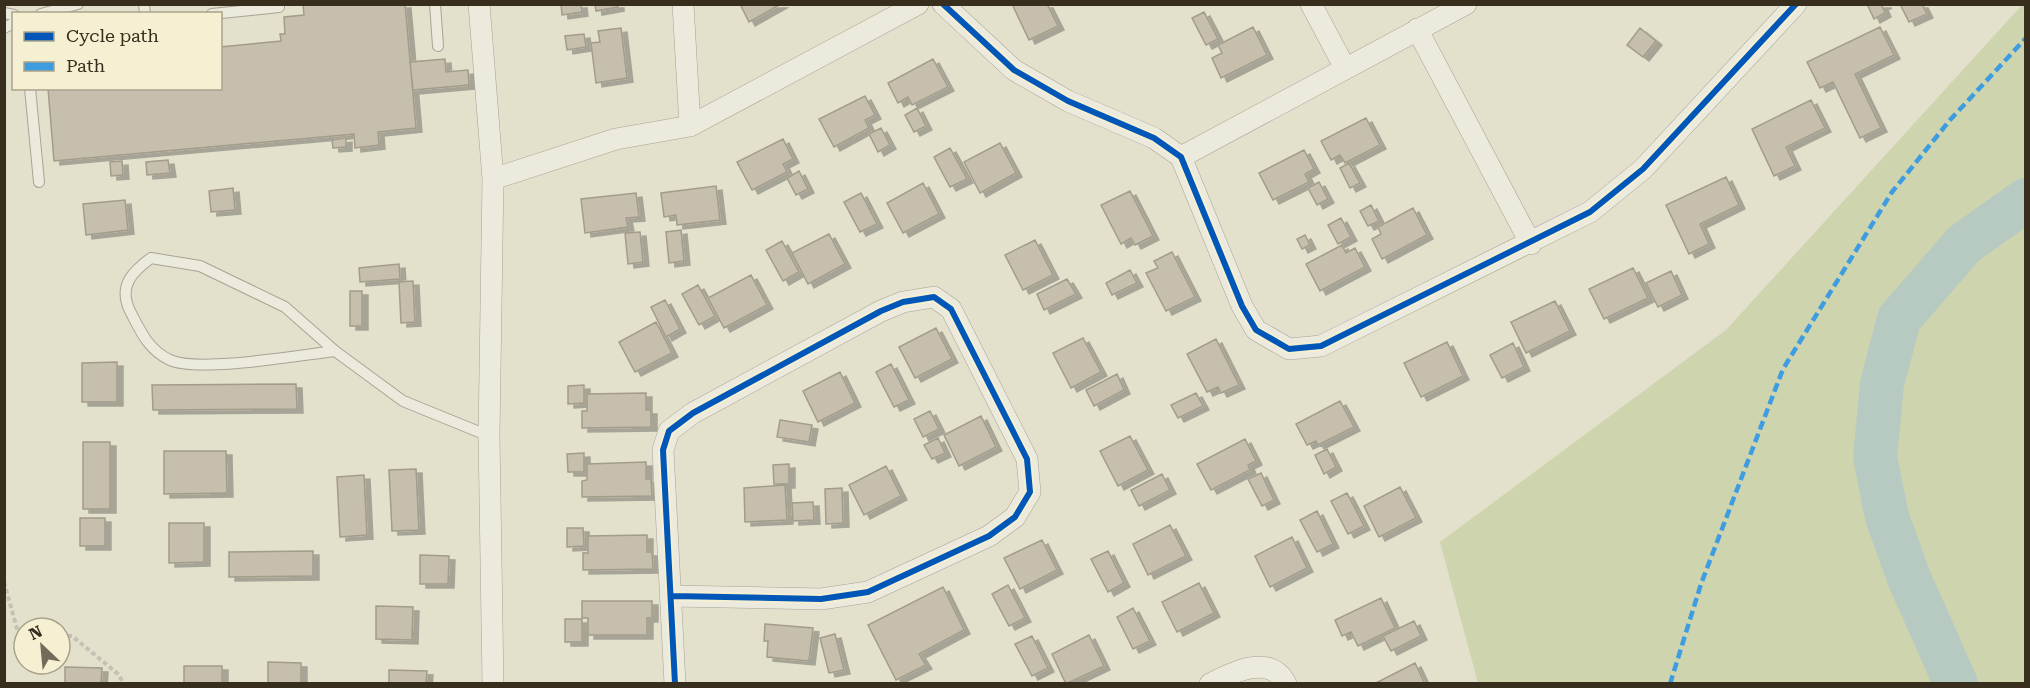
<svg xmlns="http://www.w3.org/2000/svg" width="2030" height="688" font-family="'Roboto Serif',serif">
<defs>
<filter id="shadow"><feDropShadow dx="6" dy="4" stdDeviation="0" flood-color="#0004"/></filter>
</defs>
<rect width="100%" height="100%" fill="#e3e0cc"/>
<!-- green -->
<path fill="#ced4ae" d="M2022,5H2026L2025,683H1478L1440,542L1726,330Z"/>
<g fill="none" stroke-linecap="round" stroke-linejoin="round">
<!-- river -->
<path stroke="#b7cac1" stroke-width="44" d="M1956,684L1909,578L1887,517L1875,457L1882,384L1899,319L1964,244L2026,200"/>
</g>
<!-- building -->
<path fill="#c7bfad" stroke="#a39c8b" stroke-width="1.5" filter="url(#shadow)" d="M303,4H405L416,128L378,132L379,145L355,148L354,134L54,161L48,88H220V47L281,41L280,34H285L284,17L304,15Z
M561,4H581L582,12L562,15Z
M595,4H618V7L596,11Z
M740,4H781L749,22Z
M1012,4H1047L1058,26L1029,40Z
M1867,4H1886L1882,6L1885,13L1874,19Z
M1900,4H1922L1927,14L1909,22Z
M1204,12L1218,39L1206,45L1192,18Z
M1253,27L1267,55L1221,78L1212,58L1222,53L1218,45Z
M1880,27L1894,55L1855,74L1881,128L1860,138L1833,82L1820,88L1807,62Z
M621,28L627,78L596,83L591,43L600,42L598,31Z
M1640,28L1656,41L1643,57L1627,45Z
M584,34L586,47L567,50L565,36Z
M445,59L446,72L468,70L469,85L413,90L410,62Z
M933,59L948,87L912,105L908,97L898,103L888,83Z
M865,96L875,115L865,120L869,128L834,147L819,119Z
M1811,100L1825,128L1786,147L1795,166L1774,176L1752,129Z
M917,108L926,126L914,132L905,115Z
M1366,118L1380,145L1345,163L1340,155L1331,160L1321,141Z
M881,128L890,145L878,152L869,134Z
M346,138V147L333,148L332,140Z
M783,139L793,159L783,164L787,172L752,190L737,162Z
M1000,143L1016,173L980,193L964,162Z
M950,148L967,179L950,187L934,157Z
M1304,150L1314,169L1305,174L1309,182L1273,200L1259,173Z
M168,160L170,173L147,175L146,162Z
M122,161L123,175L111,176L110,162Z
M1349,163L1360,183L1350,188L1340,168Z
M799,171L808,189L796,195L787,178Z
M1726,177L1739,205L1700,224L1709,244L1689,254L1666,205Z
M1319,182L1328,199L1317,205L1308,188Z
M923,183L939,214L903,233L887,203Z
M716,186L720,220L677,225L676,215L664,217L661,193Z
M233,188L235,210L211,212L209,191Z
M1130,191L1153,236L1135,245L1131,238L1121,244L1101,205Z
M636,193L639,217L626,218L628,227L585,233L581,199Z
M861,193L877,224L860,232L844,202Z
M125,200L128,230L86,235L83,204Z
M1371,205L1379,221L1368,226L1360,211Z
M1413,208L1427,235L1382,259L1372,239L1381,234L1378,227Z
M1341,218L1351,237L1338,244L1328,225Z
M681,230L684,261L669,263L666,232Z
M640,232L643,262L628,264L625,233Z
M829,234L845,264L808,284L792,253Z
M1305,235L1310,245L1302,249L1297,239Z
M1035,240L1053,275L1023,290L1005,255Z
M782,241L799,272L783,281L766,250Z
M1342,245L1346,253L1355,248L1365,267L1320,291L1306,264Z
M1172,252L1195,297L1166,311L1146,273L1158,268L1154,261Z
M399,264L400,279L360,282L359,268Z
M1633,268L1648,298L1604,319L1589,289Z
M1130,270L1137,283L1112,295L1106,283Z
M1671,271L1682,295L1658,307L1646,283Z
M751,275L767,305L724,328L708,298Z
M1067,279L1076,294L1044,310L1037,294Z
M413,281L415,322L401,323L399,282Z
M698,285L715,316L699,325L682,294Z
M350,291H362V326H350Z
M665,300L680,329L666,337L651,307Z
M1555,301L1570,331L1526,353L1511,322Z
M656,322L672,353L635,372L619,342Z
M936,328L952,359L915,378L899,347Z
M1083,338L1101,372L1071,388L1053,353Z
M1216,339L1239,385L1221,393L1218,387L1207,392L1187,354Z
M1447,342L1463,376L1421,397L1404,363Z
M1513,343L1524,367L1502,378L1490,355Z
M117,362V402H82V363Z
M891,364L909,400L894,407L876,372Z
M840,372L855,403L818,422L803,391Z
M1117,374L1124,390L1094,406L1086,390Z
M296,384L297,409L153,410L152,385Z
M584,385V403L568,404V386Z
M646,393V410H651V427L582,428V411H587V394Z
M1196,393L1203,406L1178,418L1171,405Z
M1340,401L1354,427L1318,445L1316,441L1307,445L1296,424Z
M930,411L939,429L923,437L914,419Z
M981,416L996,447L959,466L944,435Z
M780,420L812,425L809,442L777,437Z
M1130,436L1148,470L1118,486L1100,451Z
M938,438L945,453L932,459L924,445Z
M1245,439L1256,461L1248,465L1250,470L1211,490L1197,464Z
M83,442H110V509H83Z
M1327,449L1336,467L1324,474L1315,455Z
M164,451H226L227,493L164,494Z
M584,453V472H568L567,454Z
M646,462V479H651L652,496L582,497V481L587,480V464Z
M789,464V484H774L773,465Z
M886,466L901,496L864,515L849,485Z
M416,469L419,530L392,531L389,470Z
M1261,473L1274,500L1262,506L1248,479Z
M1162,474L1170,490L1139,506L1131,490Z
M364,475L367,535L340,537L337,477Z
M785,485L787,520L745,522L744,488Z
M1400,487L1416,518L1379,537L1364,506Z
M842,488L843,523L826,524L825,489Z
M1347,493L1364,526L1348,534L1331,501Z
M813,502L814,520L793,521L792,503Z
M1317,511L1333,544L1317,552L1300,520Z
M80,518H105V546H80Z
M169,523H204V562L169,563Z
M1170,525L1186,556L1148,575L1133,544Z
M567,528H583L584,546L567,547Z
M647,535V552H652L653,569L583,570V553H588V536Z
M1292,537L1307,568L1270,587L1255,556Z
M1042,540L1057,570L1020,589L1004,558Z
M313,551V576L229,577V552Z
M1108,551L1124,583L1108,592L1091,559Z
M420,555L449,556L448,584H420Z
M1199,583L1214,613L1177,632L1162,602Z
M1008,585L1025,618L1009,626L992,594Z
M943,587L964,630L919,654L926,665L896,680L868,625Z
M1381,598L1395,628L1358,646L1351,632L1342,636L1335,620Z
M582,601H652V618H647V635H588V618H582Z
M376,606L413,607L412,640L376,639Z
M1133,608L1150,641L1133,649L1117,617Z
M565,619H582V642H565Z
M1414,621L1421,636L1391,651L1383,636Z
M765,624L813,628L809,661L767,657L768,641H764Z
M835,634L844,670L829,673L820,638Z
M1089,635L1104,666L1066,684L1052,654Z
M1032,636L1048,668L1032,676L1015,644Z
M268,662L301,663V684H268Z
M1415,663L1425,684H1374Z
M184,666H222V684H184Z
M65,667L102,668L101,684H65Z
M389,670L427,671L426,684H389Z"/>
<g fill="none" stroke-linecap="round" stroke-linejoin="round">
<!-- service casing -->
<g stroke="#a8a496" stroke-width="12">
<path id="service" d="M144,4L145,14
M435,4L438,46
M4,13L14,15
M41,14L78,4
M212,14L279,7V4
M4,28L14,23
M30,88L39,182
M335,351L285,307L200,266L151,258C132,272 118,286 130,311C140,330 148,350 170,360C198,373 300,355 335,351L403,401L489,436"/>
</g>
<!-- minor casing -->
<g stroke="#a8a496" stroke-width="22">
<path id="minor" d="M479,4L493,179L489,436L493,684
M683,4L690,126
M943,4L1014,70L1068,101L1154,138L1181,157L1242,306L1256,330L1289,349L1321,346L1590,212L1643,169L1796,4
M1311,4L1345,68
M1417,29L1531,244
M1181,157L1466,4
M493,179L616,139L690,126L918,4
M673,596L821,599L868,592L989,536L1015,517L1030,492L1027,459L951,309L934,297L903,302L881,311L693,413L669,431L663,450L675,684
M1210,684C1233,672 1270,653 1286,684"/>
</g>
<!-- path -->
<path stroke="#c4c1b5" stroke-width="4" stroke-dasharray="4.5 3" stroke-linecap="butt" d="M4,582L19,636H24
M60,636H72L118,674L124,684"/>
<!-- service -->
<use href="#service" stroke="#ece9dd" stroke-width="10"/>
<!-- minor -->
<use href="#minor" stroke="#ece9dd" stroke-width="21"/>
<!-- quiet -->
<path stroke="#3e9de0" stroke-width="4.5" stroke-dasharray="9 4.5" stroke-linecap="butt" d="M1670,684L1701,584L1783,369L1892,192L1950,120L2026,38"/>
<!-- cycleway casing -->
<g stroke="#f5f0d2" stroke-width="10">
<path id="cycleway" d="M943,4L1014,70L1068,101L1154,138L1181,157L1242,306L1256,330L1289,349L1321,346L1590,212L1643,169L1796,4
M673,596L821,599L868,592L989,536L1015,517L1030,492L1027,459L951,309L934,297L903,302L881,311L693,413L669,431L663,450L675,684"/>
</g>
<!-- cycleway -->
<use href="#cycleway" stroke="#0057b8" stroke-width="6"/>
</g>
<!-- border -->
<rect width="2030" height="688" fill="none" stroke="#372e1e" stroke-width="12"/>
<!-- legend -->
<rect x="12" y="12" width="210" height="78" fill="#f5f0d2" stroke="#a9a28a" stroke-width="1.5"/>
<rect x="24" y="32" width="30" height="9" fill="#0057b8" stroke="#a9a28a" stroke-width="1.5"/>
<text x="66" y="42" font-size="18" fill="#372e1e">Cycle path</text>
<rect x="24" y="62" width="30" height="9" fill="#3e9de0" stroke="#a9a28a" stroke-width="1.5"/>
<text x="66" y="72" font-size="18" fill="#372e1e">Path</text>
<!-- north arrow -->
<g transform="translate(42 646) rotate(334)"><circle r="28" fill="#f5f0d2" stroke="#a9a28a" stroke-width="1.5"/>
<path d="M0-4.5L10 22L0 15L-10 22Z" fill="#736c5b"/>
<text y="-9" font-size="16" font-weight="bold" text-anchor="middle" fill="#372e1e">N</text>
</g>
</svg>
